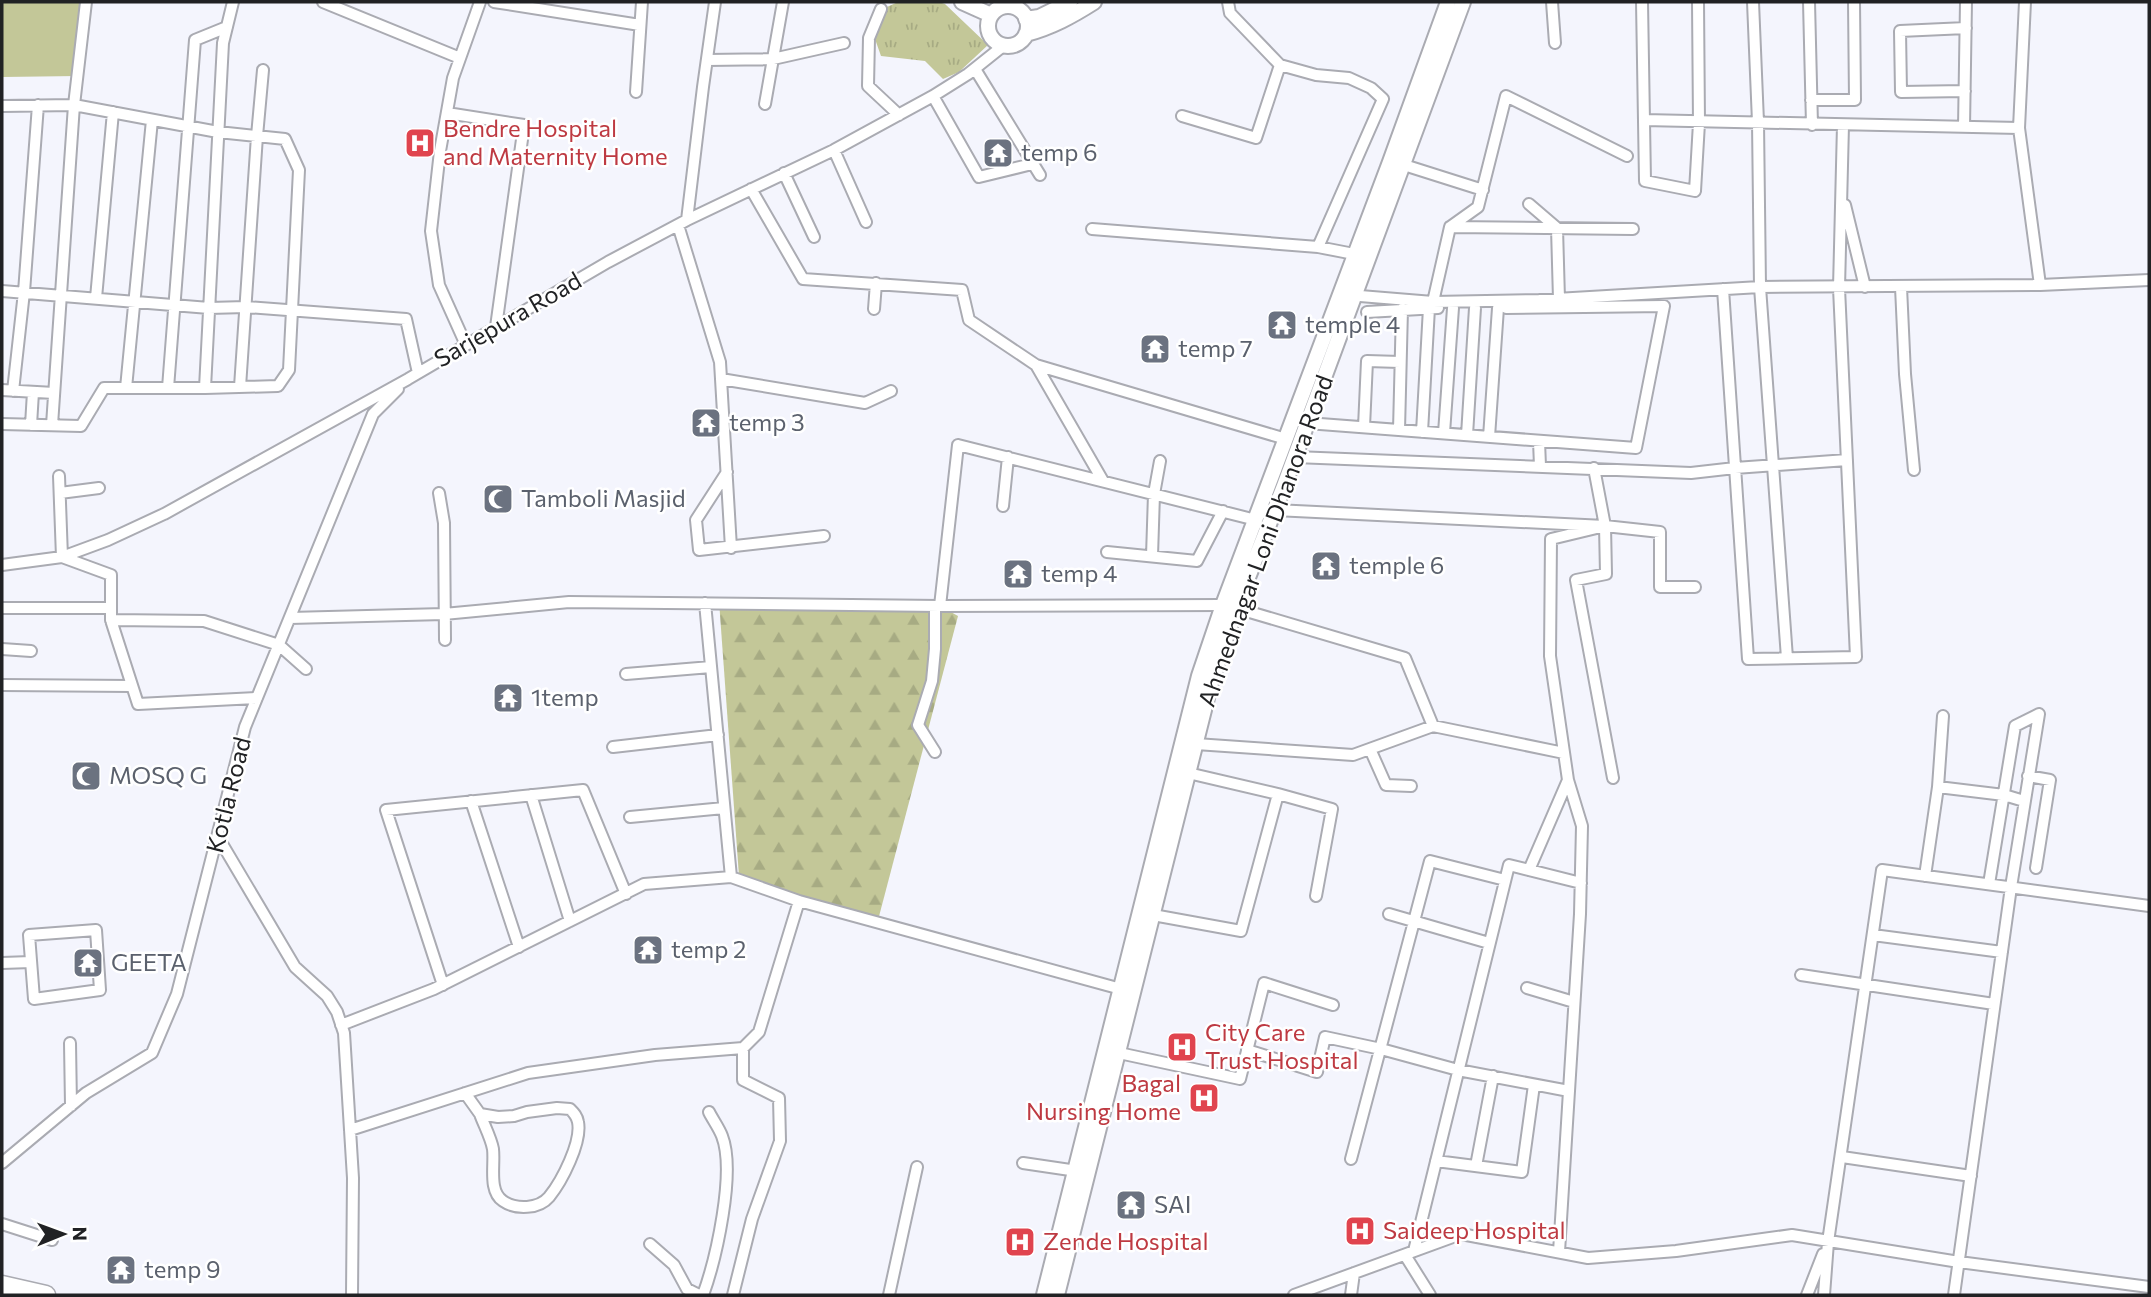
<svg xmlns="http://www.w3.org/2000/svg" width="2151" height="1297" font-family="Commissioner,sans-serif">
<defs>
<pattern id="grass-tufts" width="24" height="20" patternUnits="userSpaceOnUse" patternTransform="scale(1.75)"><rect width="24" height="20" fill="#c3c798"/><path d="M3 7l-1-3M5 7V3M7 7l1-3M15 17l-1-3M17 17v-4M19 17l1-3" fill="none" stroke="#a7ab83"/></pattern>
<pattern id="forest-firs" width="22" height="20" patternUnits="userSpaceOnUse" patternTransform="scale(1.75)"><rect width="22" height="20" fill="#c3c798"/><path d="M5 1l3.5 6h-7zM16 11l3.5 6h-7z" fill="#a7ab83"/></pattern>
</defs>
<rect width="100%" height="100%" fill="#f4f5fd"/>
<!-- grass -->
<path fill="url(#grass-tufts)" d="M898,2H939L945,4L988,45L959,72L943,79L925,61L881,56L875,39L887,7Z"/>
<!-- forest -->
<path fill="url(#forest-firs)" d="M719,601L940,606L958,616L877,924L739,876Z"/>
<!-- pitch -->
<path fill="#c3c798" d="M2,2H86L78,76L2,77Z"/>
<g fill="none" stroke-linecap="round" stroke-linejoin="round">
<!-- minor casing -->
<g stroke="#aaabb2" stroke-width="14">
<path id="minor" d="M323,2L460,58
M494,2L640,25
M1228,2L1230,13L1280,65L1316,75L1349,78L1371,88L1383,99L1318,247
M1552,2L1555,43
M1642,2L1645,181L1695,191L1699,123L1698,2
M1753,2L1758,122L1760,287L1787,658
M1809,2L1812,125
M2025,2L2019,128L2040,285
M881,9L869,38L868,86L899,115
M707,60L773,59L844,43
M975,69L1040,175
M1965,91L1901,92L1900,31L1966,28
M636,92L642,2
M933,96L979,177L1032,164
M1811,100H1855L1854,2
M765,104L783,2
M2,106L74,105L218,132L285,139L299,170L289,370L278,386L205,388L223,43L233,2
M447,113L524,125L496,327
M1182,116L1256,138L1280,65
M1644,120L2019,128
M1964,127L1966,2
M834,150L866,222
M1404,165L1483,190
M784,173L814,237
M751,189L803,279L962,290L969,320L1036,365L1286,439
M1529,204L1557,228L1559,299
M1845,205L1865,287
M687,220L703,87L715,2
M678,225L720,362L731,548
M1450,227L1478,207L1506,96L1627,156
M1092,229L1318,247L1354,254
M1901,287L1905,374L1914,470
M1723,289L1748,659L1856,657L1839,288L1843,125
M2,291L209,308L246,307L406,319L418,373
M1348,295L1433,302L1539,300L1760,287L2040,285L2149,280
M96,298L113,112
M1433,302L1450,227L1633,229
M874,309L876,283
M1367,312L1438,308
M466,345L439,285L431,231L440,151L453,78L480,2
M1036,365L1103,481
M721,379L865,403L891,391
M240,387L257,136L263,70
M126,388L152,120
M168,388L195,40L227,27
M2,390L54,393
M13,391L24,292L38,105
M1307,423L1636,448L1664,306L1506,308
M2,424L81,426L104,388H205
M31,425L33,392
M52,425L74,105L86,2
M1364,427L1367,361L1400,362
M1399,430L1402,309
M1422,432L1429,308
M1444,433L1453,308
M1467,435L1475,308
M1489,437L1498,308
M1539,441L1540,466
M1295,457L1691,473L1735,468L1847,460
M727,472L696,520L699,550L824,536
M59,476L62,557L111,575V620L138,704L257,698
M60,493L99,488
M439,493L444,523L445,640
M1003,506L1008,457
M1275,510L1605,526L1594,468
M1107,552L1197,561L1223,511
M1152,556L1154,494L1160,461
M2,565L62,557L108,540L164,514L408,379L608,262L687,220L834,150L933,96L968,74L1003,46
M940,606L958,445L1256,520
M2,608H111
M1236,608L1405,658L1433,726L1564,753
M290,618L444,614L569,602L940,606L1223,605
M111,620L204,621L279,645L306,669
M2,649L31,651
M626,674L711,667
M2,685L132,686
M1196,744L1353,755L1433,726
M613,747L718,735
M1370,749L1386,785L1411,786
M935,752L918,725L932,681L935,649V606
M1188,773L1278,794L1332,809L1316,896
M2028,776L2050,780L2036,868
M1613,778L1576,580L1606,574L1605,526L1660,532V587H1695
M1938,787L2004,795L2024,801
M531,795L570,921
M471,801L519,947
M630,817L724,808
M218,837L295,967L327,996L337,1012L344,1033L353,1178L352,1295
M1529,870L1568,780
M1925,876L1938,787L1943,716
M731,877L799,901
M1389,914L1489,943
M1153,915L1241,931L1278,794
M96,930L100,990L34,999L29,935Z
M1873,935L2002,952
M2,963L31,962
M1801,975L1994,1004
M443,985L386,810L583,790L626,894
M1527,988L1574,1002
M341,1025L434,989L644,884L731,877L705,603
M70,1043L71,1106
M1247,1050L1317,1072L1325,1037L1381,1049L1458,1070L1569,1091
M1119,1053L1240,1079L1264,983L1333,1005
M465,1093L480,1114L498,1117L514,1116L527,1112L557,1108L570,1109C574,1113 577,1116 578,1122C582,1142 562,1181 549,1197C539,1209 516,1210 503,1201C488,1191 495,1165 493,1149C491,1138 484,1125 480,1114
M350,1130L528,1073L655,1055L743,1048L759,1032L799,901L1121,989
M1842,1157L1971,1176
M1351,1159L1430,861L1505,880
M1436,1161L1522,1172L1534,1085
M2,1163L86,1093L152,1053L177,994L245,727L373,414L398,389
M1023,1163L1077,1171
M1476,1166L1493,1076
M2,1224L52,1240
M650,1244L674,1265L687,1289L699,1295
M1414,1251L1509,865L1581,883
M1559,1252L1580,914L1582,826L1568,780L1550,656L1551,539L1605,526
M1405,1255L1430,1295
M703,1295C716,1259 736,1172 722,1136C719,1128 713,1120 709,1112
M733,1295L752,1219L780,1141L779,1098L743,1080V1048
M889,1295L917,1167
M1294,1295L1461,1234L1588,1258L1676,1251L1792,1235L1959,1262L2149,1287
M1351,1295L1354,1273
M1807,1295L1823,1254
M1824,1295L1828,1242L1882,870L2149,906
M1954,1295L2011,887L2039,714L2015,726L1989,884"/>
</g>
<!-- major casing -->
<g stroke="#aaabb2" stroke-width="18">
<path id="major" d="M962,2L991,15
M988 26a20 20 0 1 1 40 0a20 20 0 1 1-40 0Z
M1026,19L1039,17L1070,2
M1026,34C1052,27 1072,16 1094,2
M1044,1295L1199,676L1223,605L1390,162L1448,2
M1057,1295L1211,682L1236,608L1284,486L1463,2"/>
</g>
<!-- highway casing -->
<g stroke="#aaabb2" stroke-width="21">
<path id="highway" d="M2,1285L46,1295"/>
</g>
<!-- minor -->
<use href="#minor" stroke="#fff" stroke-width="10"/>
<!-- major -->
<use href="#major" stroke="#fff" stroke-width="14"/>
<!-- highway -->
<use href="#highway" stroke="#fff" stroke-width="18"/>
</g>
<!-- icons -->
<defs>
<g id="hospital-square" transform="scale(1.575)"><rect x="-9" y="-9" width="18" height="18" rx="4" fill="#e0444e" stroke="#fff"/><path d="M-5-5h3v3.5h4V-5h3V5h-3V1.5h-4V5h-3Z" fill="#fff"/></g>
<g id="temple-square" transform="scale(1.575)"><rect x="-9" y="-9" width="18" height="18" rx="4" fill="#6b7280" stroke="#fff"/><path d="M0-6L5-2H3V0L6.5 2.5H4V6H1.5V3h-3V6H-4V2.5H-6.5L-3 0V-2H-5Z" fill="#fff"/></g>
<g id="mosque-square" transform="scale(1.575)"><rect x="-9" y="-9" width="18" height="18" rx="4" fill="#6b7280" stroke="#fff"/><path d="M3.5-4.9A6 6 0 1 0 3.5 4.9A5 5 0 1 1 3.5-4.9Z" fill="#fff"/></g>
</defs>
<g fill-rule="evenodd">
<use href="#hospital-square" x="420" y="143"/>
<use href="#temple-square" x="998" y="153"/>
<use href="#temple-square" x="1282" y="325"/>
<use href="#temple-square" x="1155" y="349"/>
<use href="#temple-square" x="706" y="423"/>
<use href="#mosque-square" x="498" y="499"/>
<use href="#temple-square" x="1326" y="566"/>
<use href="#temple-square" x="1018" y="574"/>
<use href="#temple-square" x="508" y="698"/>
<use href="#mosque-square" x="86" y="776"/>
<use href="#temple-square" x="648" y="950"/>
<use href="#temple-square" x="88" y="963"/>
<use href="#hospital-square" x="1182" y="1047"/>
<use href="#hospital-square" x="1204" y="1098"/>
<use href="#temple-square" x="1131" y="1205"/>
<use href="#hospital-square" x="1360" y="1231"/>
<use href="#hospital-square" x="1020" y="1242"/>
<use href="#temple-square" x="121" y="1270"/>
</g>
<g text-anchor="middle" stroke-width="5" stroke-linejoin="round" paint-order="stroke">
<!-- health labels -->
<g font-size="24" fill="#be3a42" stroke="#fff" text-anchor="start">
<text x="443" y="137">Bendre Hospital<tspan x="443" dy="28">and Maternity Home</tspan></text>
<text x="1205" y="1041">City Care<tspan x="1205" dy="28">Trust Hospital</tspan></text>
<text x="1181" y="1092" text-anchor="end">Bagal<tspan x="1181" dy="28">Nursing Home</tspan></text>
<text x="1383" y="1239">Saideep Hospital</text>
<text x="1043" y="1250">Zende Hospital</text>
</g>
<!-- worship labels -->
<g font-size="24" fill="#5b616d" stroke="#fff" text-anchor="start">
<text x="1021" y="161">temp 6</text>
<text x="1305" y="333">temple 4</text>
<text x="1178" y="357">temp 7</text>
<text x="729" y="431">temp 3</text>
<text x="521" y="507">Tamboli Masjid</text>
<text x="1349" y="574">temple 6</text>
<text x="1041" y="582">temp 4</text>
<text x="531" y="706">1temp</text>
<text x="109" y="784">MOSQ G</text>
<text x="671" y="958">temp 2</text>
<text x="111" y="971">GEETA</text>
<text x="1154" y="1213">SAI</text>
<text x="144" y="1278">temp 9</text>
</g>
<!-- street labels -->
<g font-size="24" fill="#212224" stroke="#fff">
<text transform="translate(508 320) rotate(-30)" y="8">Sarjepura Road</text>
<text transform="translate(1266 541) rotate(-70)" y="8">Ahmednagar Loni Dhanora Road</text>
<text transform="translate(229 795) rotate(-76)" y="8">Kotla Road</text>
</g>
</g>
<!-- border -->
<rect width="2151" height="1297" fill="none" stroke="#212224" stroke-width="7"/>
<!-- north arrow -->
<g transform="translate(63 1234) rotate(89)" stroke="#ffffff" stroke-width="5" paint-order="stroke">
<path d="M0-5L12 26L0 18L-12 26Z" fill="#212224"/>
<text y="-10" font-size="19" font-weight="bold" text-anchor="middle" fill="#212224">N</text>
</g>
</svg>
